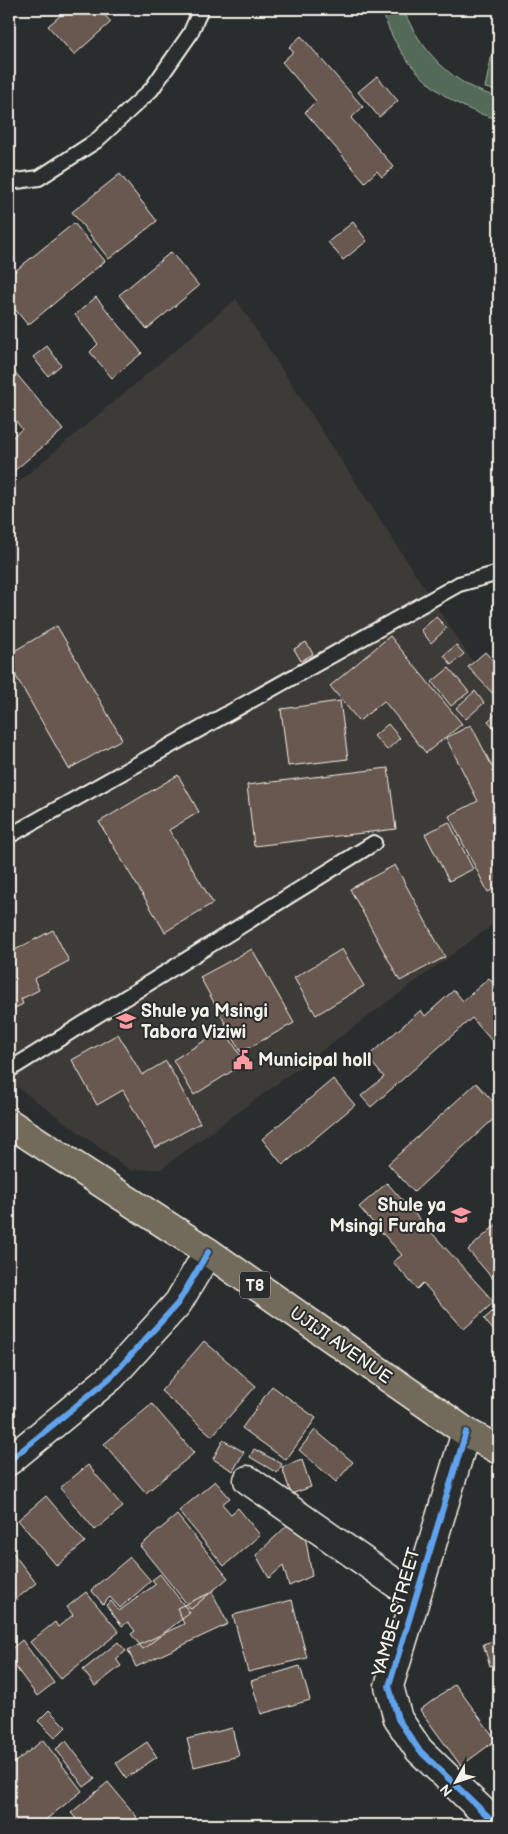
<svg xmlns="http://www.w3.org/2000/svg" width="508" height="1834" font-family="'Balsamiq Sans',sans-serif">
<rect width="100%" height="100%" fill="#2a2d2e"/>
<filter id="ink" filterUnits="userSpaceOnUse"><feTurbulence type="fractalNoise" baseFrequency=".02" numOctaves="2"/><feDisplacementMap in="SourceGraphic" scale="10" xChannelSelector="R" yChannelSelector="G"/><feConvolveMatrix kernelMatrix="1 2 1 2 8 2 1 2 1" color-interpolation-filters="sRGB"/></filter>
<g filter="url(#ink)">
<!-- built -->
<path fill="#3d3a38" d="M236,299l263,403v218l-338,249 -31,1 -121,-89v-591z"/>
<!-- green -->
<path fill="#526b59" stroke="#a3aea0" d="M382,9h21c17,41 52,79 96,88v22c-54,-11 -103,-56 -117,-110z
M499,20v71l-14,-3z"/>
<!-- building -->
<path fill="#68594f" stroke="#f4f1e8" d="M68,9h31l12,13 -37,33 -26,-29z
M301,36l62,71 -12,11 43,49 -12,10 -5,-6 -12,11 -60,-70 11,-11 -34,-39 11,-10 -4,-5z
M377,76l21,25 -19,16 -21,-25z
M120,174l37,47 -48,38 -37,-47z
M353,222l14,19 -24,19 -15,-18z
M74,223l31,38 -77,64 -19,-23v-26z
M171,252l28,34 -52,43 -28,-34z
M96,297l46,56 -30,25 -22,-26 8,-8 -23,-29z
M47,346l14,19 -13,11 -15,-19z
M9,365l54,65 -54,45v-35l13,-11 -13,-17z
M436,617l11,11 -16,15 -10,-13z
M57,626l65,113 -53,30 -60,-105v-10z
M390,636l72,88 -36,29 -42,-52 -25,20 -29,-35z
M306,642l7,12 -12,7 -7,-12z
M456,645l8,9 -13,11 -7,-10z
M485,652l14,15v29l-2,2 -29,-31z
M449,668l20,24 -18,14 -19,-24z
M475,691l9,12 -18,16 -10,-11z
M340,701l8,58 -60,7 -7,-57z
M496,714l3,4v16l-11,-13z
M388,724l12,14 -13,12 -13,-14z
M471,725l28,55v106l-11,6 -39,-76 29,-15 -32,-63z
M388,768l8,61 -142,17 -7,-61z
M178,775l21,37 -30,18 44,73 -48,29 -66,-110z
M449,822l24,47 -24,12 -24,-47z
M395,865l50,92 -45,24 -50,-92z
M53,930l16,31 -35,18 5,11 -18,9 2,5 -14,7v-58z
M252,949l42,74 -53,29 -41,-75z
M342,949l22,37 -48,29 -22,-37z
M489,978l10,12v59l-27,-31 -101,89 -10,-11 23,-19 -17,-20 54,-47 4,6 29,-26 9,11z
M224,1029l21,34 -51,32 -21,-35z
M118,1034l24,41 24,-14 34,62 -45,25 -32,-58 -26,15 -25,-45z
M333,1079l22,26 -72,60 -21,-26z
M476,1083l23,25v6l-85,78 -26,-28z
M387,1183l107,119 -30,27 -41,-46 -6,6 -24,-27 9,-7 -43,-48z
M499,1222v53l-5,5 -26,-30z
M499,1306v31l-15,-18z
M204,1341l52,45 -44,50 -51,-45z
M499,1347v15l-7,-9z
M272,1386l44,32 -30,42 -44,-32z
M152,1404l42,49 -48,40 -42,-49z
M315,1430l38,32 -17,20 -37,-32z
M223,1440l21,12 -11,19 -20,-12z
M254,1449l28,15 -5,9 -27,-16z
M302,1460l9,27 -20,7 -9,-27z
M88,1465l35,42 -28,23 -35,-42z
M215,1481l15,17 -8,6 9,10 7,-6 22,27 -36,31 -45,-55z
M46,1496l39,46 -28,24 -39,-46z
M177,1515l51,63 -37,31 -51,-63z
M294,1519l9,4 9,53 -23,10 -6,-20 -14,12 -13,-23z
M9,1548l27,35 -27,22z
M130,1557l21,24 -31,27 -10,-11 -7,7 -12,-14z
M160,1574l30,39 -47,36 -12,-15 4,-3 -7,-9 -6,4 -16,-21 5,-4 8,10 37,-27 -4,-4z
M86,1592l33,40 -58,47 -31,-37 25,-20 3,5 15,-12 -6,-8z
M212,1592l16,32 -92,43 -8,-17 56,-26 -7,-16z
M292,1600l15,58 -59,14 -15,-57z
M499,1639v24l-9,3 -7,-22z
M22,1640l32,43 -17,13 -28,-38v-7z
M118,1642l8,9 -10,8 5,7 -26,20 -12,-16z
M300,1666l10,34 -49,14 -10,-33z
M9,1684l6,9 -6,4z
M455,1684l41,56 -35,26 -41,-56z
M49,1710l17,17 -11,11 -17,-17z
M232,1728l7,28 -45,11 -7,-28z
M43,1740l39,51 -43,34h-30v-58z
M66,1741l29,38 -11,8 -28,-38z
M147,1742l10,15 -31,21 -10,-15z
M108,1782l29,35 -9,8h-46l-11,-12z"/>
<g fill="none" stroke-linecap="round" stroke-linejoin="round">
<defs>
<path id="lane" d="M9,182l30,-4 57,-37 55,-51 39,-56 11,-25
M9,836l450,-252 40,-11
M9,1070l365,-227"/>
<path id="street" d="M466,1432l-77,254 9,33 21,31 78,75
M9,1461l102,-84 67,-74 30,-51
M248,1480l167,117"/>
<path id="highway" d="M9,1123l199,129 258,180 33,18"/>
</defs>
<!-- lane casing -->
<use href="#lane" stroke="#f4f1e8" stroke-width="18"/>
<!-- street casing -->
<use href="#street" stroke="#f4f1e8" stroke-width="31"/>
<!-- highway casing -->
<use href="#highway" stroke="#f4f1e8" stroke-width="31"/>
<!-- lane -->
<use href="#lane" stroke="#2a2d2e" stroke-width="14"/>
<!-- street -->
<use href="#street" stroke="#2a2d2e" stroke-width="28"/>
<!-- highway -->
<use href="#highway" stroke="#726b5a" stroke-width="28"/>
<defs>
<path id="cycleway" d="M466,1432l-77,254 9,33 21,31 78,75
M9,1461l102,-84 67,-74 30,-51"/>
</defs>
<!-- cycleway casing -->
<use href="#cycleway" stroke="#2a2d2e" stroke-width="9"/>
<!-- cycleway -->
<use href="#cycleway" stroke="#60a3ed" stroke-width="6"/>
</g>
</g>
<!-- icons -->
<defs>
<symbol id="school-bare" viewBox="-9 -9 18 18"><path d="M0-5L7-2L0 1L-7-2ZM-4 1L0 2.5L4 1V4Q0 6-4 4Z" fill="#ff9aa2" stroke="#2a2d2e" stroke-width="2.5" paint-order="stroke"/></symbol>
<symbol id="civic-bare" viewBox="-9 -9 18 18"><path d="M-.6-6.5H3V-4.5H.6V-3L4-1V1h2V6H-6V1h2V-1L-.6-3ZM-1.2 2.5V6h2.4V2.5Z" fill="#ff9aa2" stroke="#2a2d2e" stroke-width="2.5" paint-order="stroke"/></symbol>
</defs>
<g fill-rule="evenodd">
<use href="#school-bare" x="112" y="1007" width="28" height="28"/>
<use href="#civic-bare" x="229" y="1046" width="28" height="28"/>
<use href="#school-bare" x="447" y="1201" width="28" height="28"/>
</g>
<g text-anchor="middle" stroke-width="4" stroke-linejoin="round" paint-order="stroke">
<!-- shield labels -->
<rect fill="#2a2d2e" stroke="#b7b6b0" stroke-width="1" x="240" y="1271.5" width="30" height="27" rx="4"/>
<g font-size="16" font-weight="bold" fill="#f4f1e8">
<text x="255" y="1291">T8</text>
</g>
<!-- poi labels -->
<g font-size="18" font-weight="bold" fill="#f4f1e8" stroke="#2a2d2e" text-anchor="start">
<text x="141" y="1017">Shule ya Msingi<tspan x="141" dy="21">Tabora Viziwi</tspan></text>
<text x="258" y="1066">Municipal holl</text>
<text x="446" y="1211" text-anchor="end">Shule ya<tspan x="446" dy="21">Msingi Furaha</tspan></text>
</g>
<!-- street labels -->
<g font-size="18" fill="#f4f1e8" stroke="#2a2d2e">
<text transform="translate(341 1345) rotate(35)" y="6">UJIJI AVENUE</text>
<text transform="translate(396 1612) rotate(-74)" y="6">YAMBE STREET</text>
</g>
</g>
<!-- margin -->
<rect width="508" height="1834" fill="none" stroke="#2a2d2e" stroke-width="30"/>
<rect x="15" y="15" width="478" height="1804" fill="none" stroke="#f4f1e8" stroke-width="2" filter="url(#ink)"/>
<!-- north arrow -->
<g transform="translate(456 1782) rotate(230)" stroke="#2a2d2e" stroke-width="4" paint-order="stroke">
<path d="M0-4L9 19L0 12L-9 19Z" fill="#f4f1e8"/>
<text y="-8" font-size="14" font-weight="bold" text-anchor="middle" fill="#f4f1e8">N</text>
</g>
</svg>
